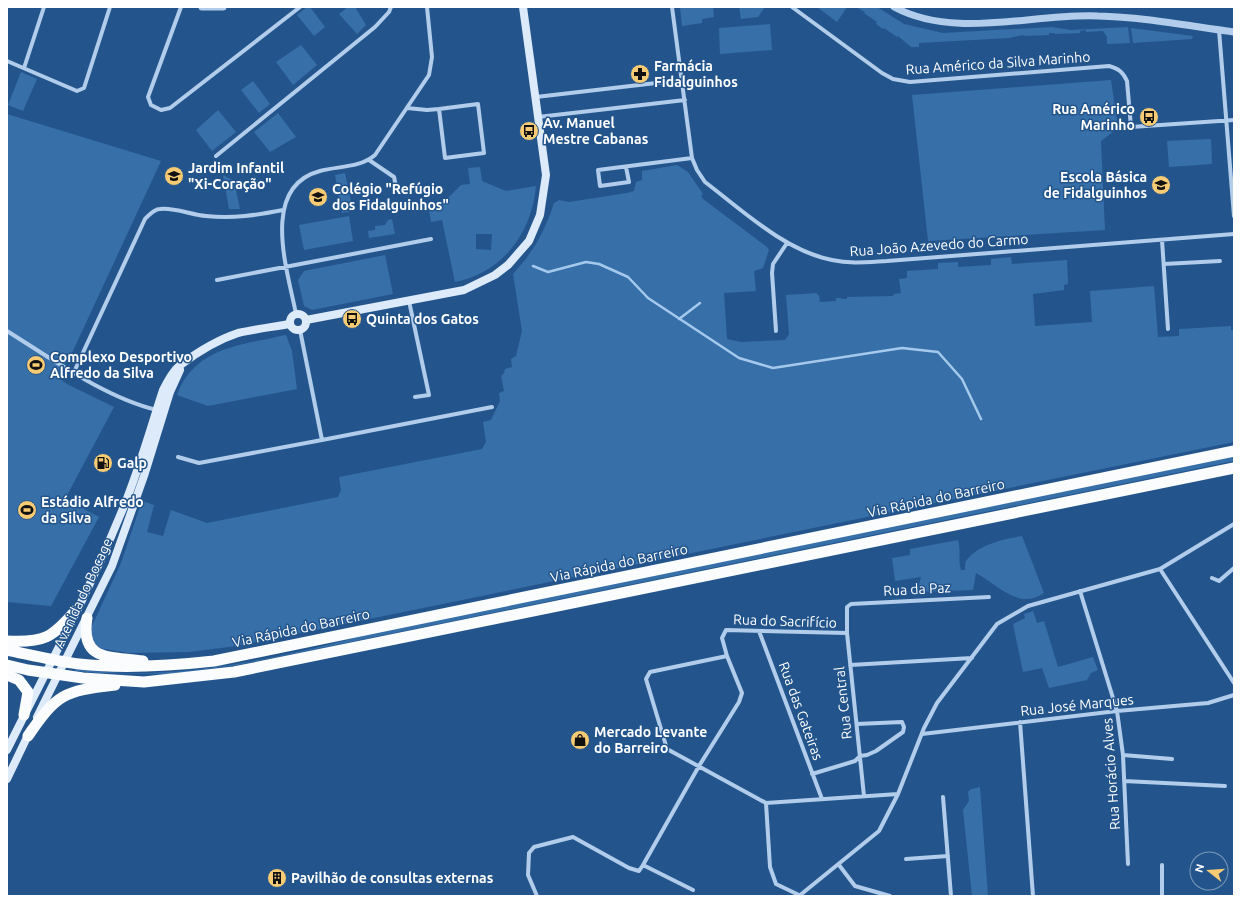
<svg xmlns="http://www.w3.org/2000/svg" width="1241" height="903" font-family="Ubuntu,sans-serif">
<rect width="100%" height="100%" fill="#23558c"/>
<!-- green -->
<path fill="#376fa9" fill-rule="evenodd" d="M307,7h3l15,20 -11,9 -17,-21z
M348,7h7l11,18 -9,9 -18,-20z
M680,7h33l1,10 -12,2v4l-20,3z
M739,7h26l-7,10 -17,2z
M817,7h30l-10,15z
M856,7h21l27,17 39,9 109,-6 19,3 57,-3 2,16 -23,1v-7l-4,-6 -17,1v-2l-6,1v2l-25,1 -1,-1h-5v2l-25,1 -1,-1 -14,3 -90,5v4h-8l-13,-11 -1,1 -13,-9 -1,1 -7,-5 1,-2 -13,-9 1,-1z
M770,24l2,26 -52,4 -1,-26z
M1131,28l62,8 -1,3 -59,4z
M301,45l16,20 -24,20 -17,-23z
M21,72l16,7 -14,32 -15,-6z
M1111,80l7,48 -17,13 4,89 -177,11 -16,-146z
M253,81l17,23 -11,9 -18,-23z
M218,110l18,22 -24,19 -16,-21z
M278,113l18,24 -26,15 -16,-20z
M7,114l154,47 -89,192 -15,24 10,7 47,23 -49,92 34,18 -48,89 -44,-4z
M1211,139l1,25 -43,3 -2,-26z
M677,165l11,7 15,22 -2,2 2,3 64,48 2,3 -6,18 -9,3 2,20 -32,2 3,46 14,3 44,-2 4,-6 -3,-39 31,-2v2h2l1,7 16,-1v-3h5v1h6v-2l46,-1 1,-2 7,-1 -2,-14 8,-1v-7l31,-2v-6l20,-1v5l33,-2v-6l20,-2 1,7 55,-4 1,24 -4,1v5l-31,4 2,32 57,-4 -2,-31 64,-5 4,51 21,-1v-7l52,-3v4h3v112l-997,204 -48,6 -61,1 -29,-5 -8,-8v-12l30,-65 21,-62 12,4 -7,27 16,4 8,-26 36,13 131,-26 3,-7 -2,-13 143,-28 4,-7 -3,-20 8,-2 9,-19 -1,-8 5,-2 -3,-15 3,-3 1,-4 7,-2 -1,-8 5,-3 6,-25 -9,-57c21,-23 31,-41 41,-71l5,-3 10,2 58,-9 7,-2 2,-9 6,-2v-9z
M480,167l2,14 24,10 30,-5c-4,47 -34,87 -81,96l-13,-62 -11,2 -3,-18 16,-2 17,-17 9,-1 -2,-16zM476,234h16l-1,16 -15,-1z
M345,173l8,38 -11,2 -7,-38z
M223,175l11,6 6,28h-11z
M349,216l4,25 -49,9 -5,-25z
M392,219l3,15 -26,4 -1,-7 7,-1v-4l10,-1 3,-5z
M385,255l8,39 -81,16 -8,-4 -6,-26 6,-9z
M286,335l6,16 5,38 -89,17 -31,-11c14,-39 48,-48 85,-55 8,-1 16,-4 24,-5z
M1234,456v5l-996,204 -69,9 -70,-1 -24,-2v-2c102,15 216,-14 314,-40z
M1022,536l22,57c-25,18 -47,-9 -68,-20l-3,17 -56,2 4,-15 -26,4 -3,-23 18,-3v-6l48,-9c3,10 0,21 3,30h4c0,-3 0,-8 1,-9 11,-16 37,-22 56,-25z
M1033,611l4,12 7,-2 14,46 35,-10 5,13 -7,3 -4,7 -38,8 -7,-20 -19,4 -10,-48 12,-6 -1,-4z
M980,787l8,109h-16l-9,-86 6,-9 -1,-9 3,-3z"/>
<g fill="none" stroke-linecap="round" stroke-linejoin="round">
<!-- stream -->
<path stroke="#a5c9ec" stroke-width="2.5" d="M533,266l15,6 38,-10 13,2 29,13 20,21 91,60 34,10 129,-20 36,4 24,27 19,40
M679,319l21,-16"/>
<!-- minor -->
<path stroke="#b1cdeb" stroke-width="4" d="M181,7l-33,90 3,8 10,5 9,-2 130,-101
M672,7l20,151 5,12 8,12c37,28 80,69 127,78 18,4 36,2 55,1l347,-27
M792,7l90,66 11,6 17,3 199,-16c10,3 14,6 18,15l4,46 103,-7
M1219,30l15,186
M7,61l70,30 7,-3 26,-81
M24,68l20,-61
M536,97l146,-17
M478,104l6,49 -39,5 -6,-49z
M407,108l20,2 12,-1
M538,117l147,-17
M1118,128l13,-1
M216,156l159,-129 14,-15 2,-5
M369,160l25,17 2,10
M626,167l3,15 -29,4 -2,-16 94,-12
M1162,240l6,89
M1164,264l56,-3
M217,280l214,-41
M409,301l20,94 -14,2
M296,314c-8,-42 -37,-127 24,-143 18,-5 40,-3 55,-16l54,-80 3,-18 -5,-50
M300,330l22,110 170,-33
M7,331c45,28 99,67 150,79
M776,331l-4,-58 1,-9 14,-21
M74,372l71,-153c4,-4 9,-10 15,-10 13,-2 32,6 46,7 27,3 51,-1 77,-6
M178,457l21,6 123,-23
M1160,569l74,114
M1212,578l7,3 15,-13
M1080,591l37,120 6,44 5,109
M759,631l63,168
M727,656l-77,16 -4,7 21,70 99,54 132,-9
M850,665l122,-7
M1020,722l13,174
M922,734l195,-23 91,-8 26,-8
M1123,755l49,4
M812,774l43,-13 5,-5 7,-1 9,-4 27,-19 1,-5 -2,-5 -45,2
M1124,781l101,5
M864,796l-17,-163v-26l4,-3 138,-7
M943,797l8,99
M766,803l4,64 6,17 23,11
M906,859l42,-3
M643,865l50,25
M839,865l16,21 35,10
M1162,865v31
M537,896l-9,-21 1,-22 5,-6 39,-10 56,31 10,3 4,-6 56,-99 40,-64 3,-9 -15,-37 -5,-18 4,-8 121,3
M799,896l80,-65 19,-37 26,-66 13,-25 60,-79 31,-18 132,-37 74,-45"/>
<!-- tertiary -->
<path stroke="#b1cdeb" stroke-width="7" d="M202,7h21
M894,7c62,33 137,6 204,9 45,1 91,10 136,16"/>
<!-- secondary -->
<path stroke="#dceaf9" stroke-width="8" d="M290 322a8 8 0 1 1 16 0a8 8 0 1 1-16 0Z
M306,320l158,-30 31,-15 13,-10 21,-24 11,-26 6,-40 -23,-168
M37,717l75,-151 32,-90 26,-84 10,-22
M7,750c38,-77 79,-152 112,-232 18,-41 30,-85 44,-128 4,-8 9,-18 16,-24 17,-13 38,-26 59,-33 17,-4 35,-6 52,-9
M7,779l23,-48"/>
<!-- trunk -->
<path stroke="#fafcfe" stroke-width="11" d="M87,618c-7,44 23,38 56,43
M7,641c37,2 45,-3 69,-31
M7,650c24,5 48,11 72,14 45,5 90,2 135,-3l1020,-210
M7,665l21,5 55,8 61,4 90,-10 1000,-204
M7,675l12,5 9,12 -4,23
M28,736c29,-42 35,-45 87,-51"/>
</g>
<!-- icons -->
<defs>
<symbol id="pharmacy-disc" viewBox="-11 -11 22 22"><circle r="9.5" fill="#f6cb73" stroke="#23558c"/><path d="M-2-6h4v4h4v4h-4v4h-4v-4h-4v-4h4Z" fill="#111"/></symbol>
<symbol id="bus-disc" viewBox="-11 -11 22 22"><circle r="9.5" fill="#f6cb73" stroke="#23558c"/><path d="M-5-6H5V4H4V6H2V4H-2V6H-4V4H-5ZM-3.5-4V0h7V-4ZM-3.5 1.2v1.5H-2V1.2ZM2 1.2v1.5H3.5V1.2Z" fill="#111"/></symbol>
<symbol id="school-disc" viewBox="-11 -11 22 22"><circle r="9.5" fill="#f6cb73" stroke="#23558c"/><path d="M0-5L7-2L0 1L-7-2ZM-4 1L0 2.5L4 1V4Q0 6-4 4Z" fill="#111"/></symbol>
<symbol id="stadium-disc" viewBox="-11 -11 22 22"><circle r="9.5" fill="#f6cb73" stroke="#23558c"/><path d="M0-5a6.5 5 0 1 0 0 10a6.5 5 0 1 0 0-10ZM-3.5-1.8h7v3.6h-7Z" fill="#111"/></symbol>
<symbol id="fuel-disc" viewBox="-11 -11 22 22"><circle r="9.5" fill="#f6cb73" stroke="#23558c"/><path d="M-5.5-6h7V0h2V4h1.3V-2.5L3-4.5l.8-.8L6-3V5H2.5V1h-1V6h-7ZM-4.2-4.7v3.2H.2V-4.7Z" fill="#111"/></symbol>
<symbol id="shop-disc" viewBox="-11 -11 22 22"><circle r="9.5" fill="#f6cb73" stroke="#23558c"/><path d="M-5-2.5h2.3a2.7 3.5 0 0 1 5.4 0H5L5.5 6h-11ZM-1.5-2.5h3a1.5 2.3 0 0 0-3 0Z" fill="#111"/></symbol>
<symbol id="building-disc" viewBox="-11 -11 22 22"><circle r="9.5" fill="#f6cb73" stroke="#23558c"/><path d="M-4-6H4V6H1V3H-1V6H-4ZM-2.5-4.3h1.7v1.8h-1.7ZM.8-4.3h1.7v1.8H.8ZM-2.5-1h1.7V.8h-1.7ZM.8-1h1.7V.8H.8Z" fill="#111"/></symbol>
</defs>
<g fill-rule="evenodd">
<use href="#pharmacy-disc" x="629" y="63" width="22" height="22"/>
<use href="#bus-disc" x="1138" y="106" width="22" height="22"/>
<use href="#bus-disc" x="518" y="120" width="22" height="22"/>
<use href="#school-disc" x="163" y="165" width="22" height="22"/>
<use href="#school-disc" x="1150" y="174" width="22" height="22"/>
<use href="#school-disc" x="307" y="186" width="22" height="22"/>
<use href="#bus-disc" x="341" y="308" width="22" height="22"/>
<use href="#stadium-disc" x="25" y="354" width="22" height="22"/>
<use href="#fuel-disc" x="92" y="452" width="22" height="22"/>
<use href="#stadium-disc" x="16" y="499" width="22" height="22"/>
<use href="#shop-disc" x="569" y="729" width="22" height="22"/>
<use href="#building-disc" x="266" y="867" width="22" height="22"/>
</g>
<g text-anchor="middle" stroke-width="3" stroke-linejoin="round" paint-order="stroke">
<!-- street labels -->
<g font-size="14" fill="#fff" stroke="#23558c">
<text transform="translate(998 63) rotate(-4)" y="5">Rua Américo da Silva Marinho</text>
<text transform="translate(939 245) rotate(-4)" y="5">Rua João Azevedo do Carmo</text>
<text transform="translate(936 498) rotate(-12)" y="5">Via Rápida do Barreiro</text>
<text transform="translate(619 563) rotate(-12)" y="5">Via Rápida do Barreiro</text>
<text transform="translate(917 589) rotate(-3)" y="5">Rua da Paz</text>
<text transform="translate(83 593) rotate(-65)" y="5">Avenida do Bocage</text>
<text transform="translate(785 621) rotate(2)" y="5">Rua do Sacrifício</text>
<text transform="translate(301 628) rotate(-12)" y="5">Via Rápida do Barreiro</text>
<text transform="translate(843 703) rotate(-96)" y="5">Rua Central</text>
<text transform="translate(1077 705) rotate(-6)" y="5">Rua José Marques</text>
<text transform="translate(801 711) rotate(70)" y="5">Rua das Gateiras</text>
<text transform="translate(1111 774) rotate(-94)" y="5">Rua Horácio Alves</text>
</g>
<!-- poi labels -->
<g font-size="14" font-weight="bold" fill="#fff" stroke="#23558c" text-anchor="start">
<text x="654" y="71">Farmácia<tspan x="654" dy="16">Fidalguinhos</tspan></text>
<text x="1135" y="114" text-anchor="end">Rua Américo<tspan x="1135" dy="16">Marinho</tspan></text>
<text x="543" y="128">Av. Manuel<tspan x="543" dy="16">Mestre Cabanas</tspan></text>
<text x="188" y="173">Jardim Infantil<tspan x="188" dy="16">"Xi-Coração"</tspan></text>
<text x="1147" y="182" text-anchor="end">Escola Básica<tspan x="1147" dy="16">de Fidalguinhos</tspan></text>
<text x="332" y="194">Colégio "Refúgio<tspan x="332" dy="16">dos Fidalguinhos"</tspan></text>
<text x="366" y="324">Quinta dos Gatos</text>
<text x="50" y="362">Complexo Desportivo<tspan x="50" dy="16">Alfredo da Silva</tspan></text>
<text x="117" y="468">Galp</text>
<text x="41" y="507">Estádio Alfredo<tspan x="41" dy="16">da Silva</tspan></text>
<text x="594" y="737">Mercado Levante<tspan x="594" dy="16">do Barreiro</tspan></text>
<text x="291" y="883">Pavilhão de consultas externas</text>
</g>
</g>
<!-- border -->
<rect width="1241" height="903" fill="none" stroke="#ffffff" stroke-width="16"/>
<!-- north arrow -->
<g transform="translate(1209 871) rotate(287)"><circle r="19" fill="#23558c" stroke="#7b99ba"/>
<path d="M0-3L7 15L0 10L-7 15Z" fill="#f6cb73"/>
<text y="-6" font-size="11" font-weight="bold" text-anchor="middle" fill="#ffffff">N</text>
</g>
</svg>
